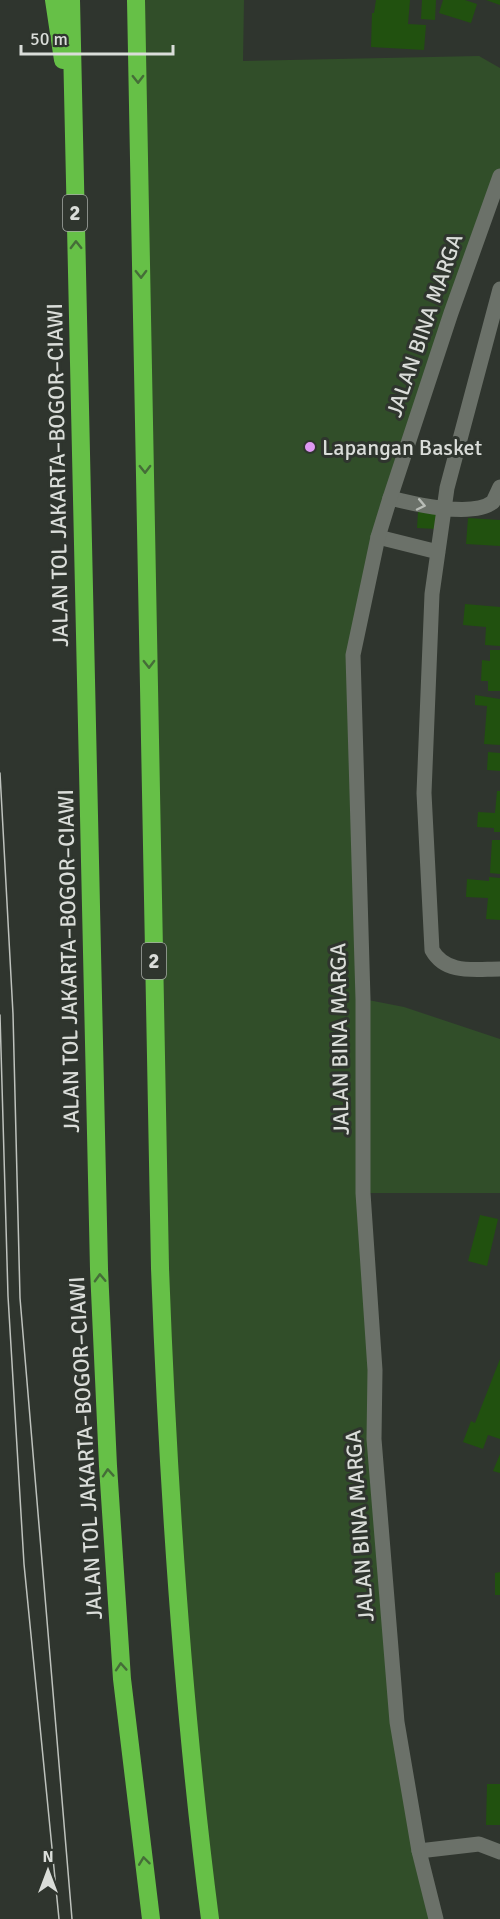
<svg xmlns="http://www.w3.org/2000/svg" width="500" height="1919" font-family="Signika,sans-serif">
<rect width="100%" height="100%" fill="#2f352e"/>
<!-- green -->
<path fill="#314e29" d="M136,0h108l-1,61 236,-5 21,12v102l-122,367 -25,118 10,344 41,8 96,32v154h-137l34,529 40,197h-227l-43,-458z"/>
<!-- building -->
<path fill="#21510f" d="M376,0h34l-2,24 18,1 -2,25 -53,-3 1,-34h2z
M422,0h14l-1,20 -14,-1z
M443,0h22l12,4 -6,19 -32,-10z
M486,0h14v5z
M418,512l19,1 -1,16 -19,-1z
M468,518l32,2v26l-34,-2z
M465,604l35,3v39l-15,-1 1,-18 -23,-2z
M490,650h10v41h-12v-10h-7l1,-21 8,1z
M475,695l25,4v46l-16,-1 3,-38 -12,-1z
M488,752l12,1v18l-13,-1z
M497,791h3v41h-6v-4l-17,-1 1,-15 17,1z
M492,840h8v34l-10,-1z
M489,877l11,1v42l-14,-1 2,-21 -22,-1 1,-18 22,2z
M480,1215l18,4 -11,47 -19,-5z
M500,1359v80l-12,-4 -5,14 -20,-7 8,-21 4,2z
M500,1454v19l-7,-2z
M500,1572v23h-5v-22z
M487,1784h13v41h-14z"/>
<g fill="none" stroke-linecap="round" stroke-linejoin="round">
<!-- street -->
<path stroke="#6b7169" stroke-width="15" d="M500,289l-53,199 -15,106 -8,199 8,157c14,25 43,19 68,19
M390,498c24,6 82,20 103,4l7,-15
M378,537l60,15
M419,1851l60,-7 21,8"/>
<!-- secondary -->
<path stroke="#6b7169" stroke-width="15" d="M436,1919l-17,-68 -22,-129 -23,-283 1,-69 -12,-177v-194l-10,-344 25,-118 12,-39 61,-185 49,-137"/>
<!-- highway -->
<path stroke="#66c047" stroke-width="18" d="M54,0l9,60
M71,0l28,1269 9,197 14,213 29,240
M136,0l24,1268c8,218 22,435 50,651"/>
<!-- tram -->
<path stroke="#bec2bd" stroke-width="1.5" d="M0,773l13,241 7,284 52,621
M0,1015l8,281 16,268 35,355"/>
</g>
<!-- one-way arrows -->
<defs><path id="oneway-chevron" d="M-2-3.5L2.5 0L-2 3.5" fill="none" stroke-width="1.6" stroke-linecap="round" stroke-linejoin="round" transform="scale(1.5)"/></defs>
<g stroke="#456d38">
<use href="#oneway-chevron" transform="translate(138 79) rotate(89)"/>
<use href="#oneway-chevron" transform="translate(76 245) rotate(-91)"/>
<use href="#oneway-chevron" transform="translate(141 274) rotate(89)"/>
<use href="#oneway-chevron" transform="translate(145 469) rotate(89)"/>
<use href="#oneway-chevron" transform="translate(149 664) rotate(89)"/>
<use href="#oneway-chevron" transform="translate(100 1278) rotate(-92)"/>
<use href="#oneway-chevron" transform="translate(108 1473) rotate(-94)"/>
<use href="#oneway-chevron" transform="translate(121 1667) rotate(-94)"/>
<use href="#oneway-chevron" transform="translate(144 1861) rotate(-97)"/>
</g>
<use stroke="#b9bdb7" href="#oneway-chevron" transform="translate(421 505) rotate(12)"/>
<!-- markers -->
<circle fill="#de98f2" stroke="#2f352e" stroke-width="2" cx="310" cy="447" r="6"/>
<g text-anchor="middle" stroke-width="6" stroke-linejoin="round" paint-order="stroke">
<!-- shield labels -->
<g fill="#2f352e" stroke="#a7aba6" stroke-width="1.5">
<rect x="63" y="195" width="24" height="36" rx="4.5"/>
<rect x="142" y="943" width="24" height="36" rx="4.5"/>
</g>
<g font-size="21" font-weight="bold" fill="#daddd9">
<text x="75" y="220">2</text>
<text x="154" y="968">2</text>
</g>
<!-- street labels -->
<g font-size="22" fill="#daddd9" stroke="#2f352e">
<text transform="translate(424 325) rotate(-71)" y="8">JALAN BINA MARGA</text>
<text transform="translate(57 475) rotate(-91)" y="8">JALAN TOL JAKARTA–BOGOR–CIAWI</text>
<text transform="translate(68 961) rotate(-91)" y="8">JALAN TOL JAKARTA–BOGOR–CIAWI</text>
<text transform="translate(339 1039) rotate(-91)" y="8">JALAN BINA MARGA</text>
<text transform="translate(85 1448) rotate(-93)" y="8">JALAN TOL JAKARTA–BOGOR–CIAWI</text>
<text transform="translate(359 1526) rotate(-94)" y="8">JALAN BINA MARGA</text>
</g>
<!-- poi labels -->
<g font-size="22" fill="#daddd9" stroke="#2f352e" text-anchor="start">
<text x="322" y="455">Lapangan Basket</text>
</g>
</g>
<!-- north arrow -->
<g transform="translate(48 1871)" stroke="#2f352e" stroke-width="4.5" paint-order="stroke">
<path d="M0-4.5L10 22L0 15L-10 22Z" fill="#daddd9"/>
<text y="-9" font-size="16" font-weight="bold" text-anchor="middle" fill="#daddd9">N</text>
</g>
<!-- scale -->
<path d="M21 45v9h152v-9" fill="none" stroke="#daddd9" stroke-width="3"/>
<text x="30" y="45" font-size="18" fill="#daddd9" stroke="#2f352e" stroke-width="4.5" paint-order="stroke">50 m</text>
</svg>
